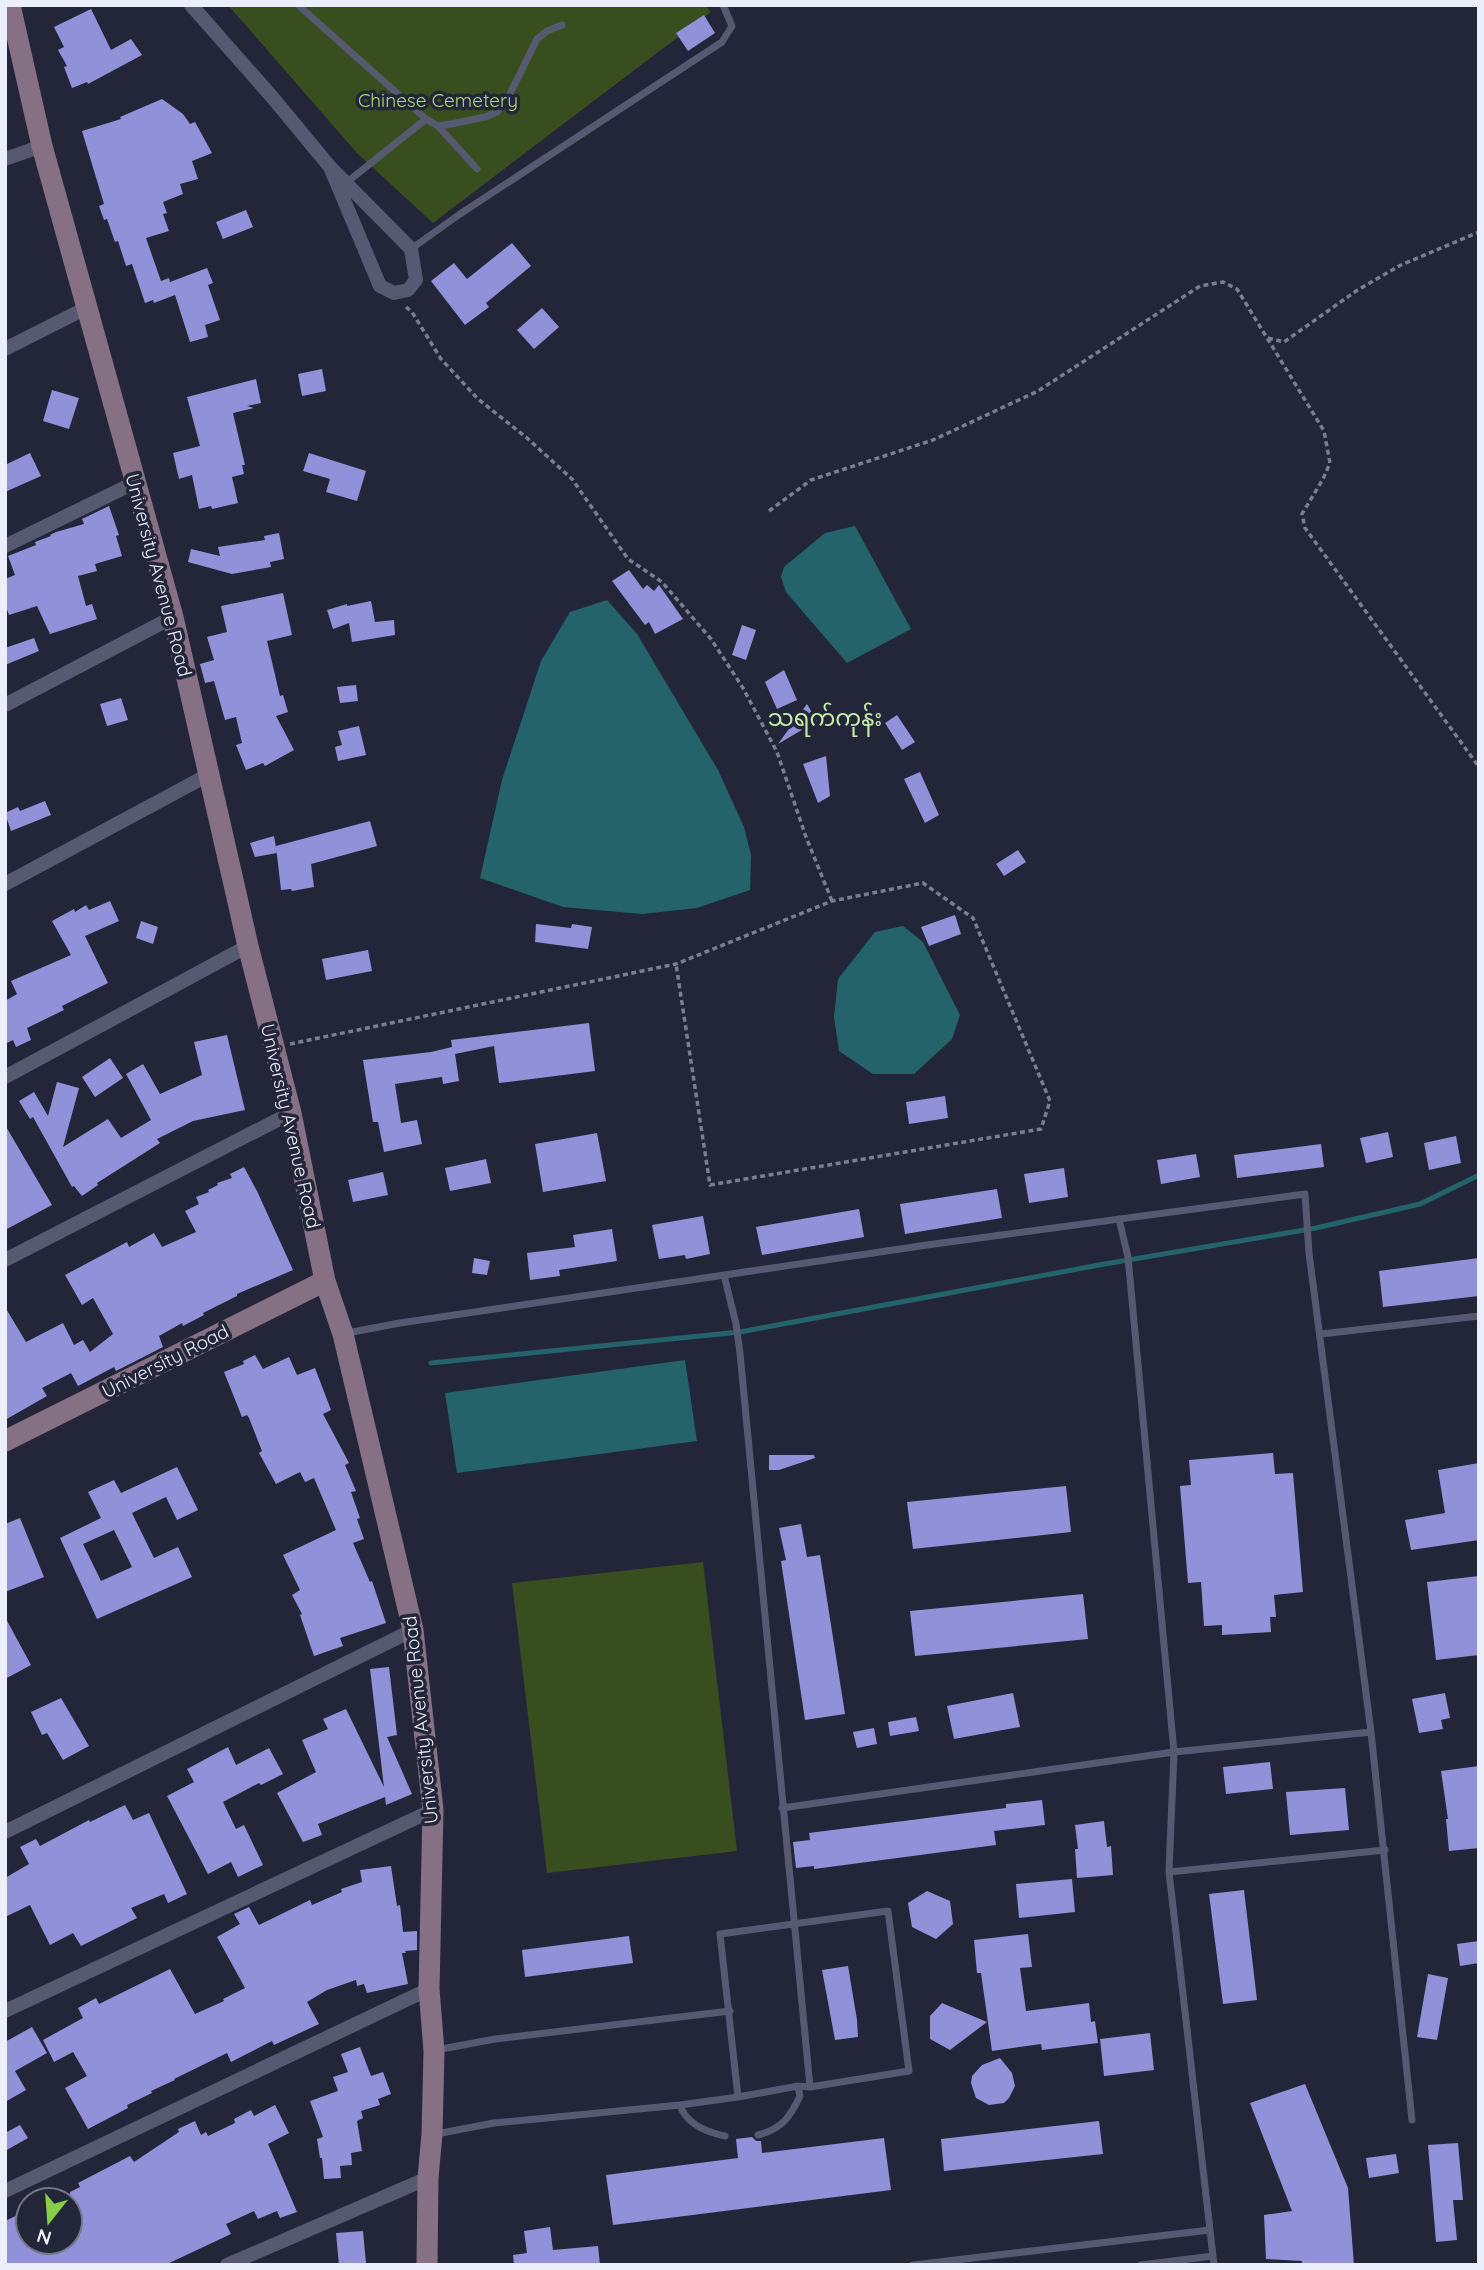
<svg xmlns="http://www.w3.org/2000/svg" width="1484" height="2270" font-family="Quicksand,'Noto Sans Myanmar',sans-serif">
<rect width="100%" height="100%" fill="#232639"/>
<!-- green -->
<path fill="#384e1e" d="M228,5h477l6,7 -278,211 -76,-70z
M703,1562l34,289 -190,22 -35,-290z"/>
<!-- water -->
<path fill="#24636a" d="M855,526l56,103 -64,34 -61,-71 -5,-15 3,-10 41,-34z
M607,600l30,34 81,136 26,57 7,28 -1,35 -53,18 -55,6 -79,-7 -83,-29 22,-98 39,-119 29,-49z
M903,926l20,16 37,73 -8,24 -38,35h-41l-34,-23 -5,-34 4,-38 37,-47z
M685,1360l12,81 -240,32 -12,-80z"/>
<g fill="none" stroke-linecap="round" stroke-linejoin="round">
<!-- stream -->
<path stroke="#24636a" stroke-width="5" d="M431,1363l309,-31 359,-67 217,-37 104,-24 59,-29"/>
</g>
<!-- building -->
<path fill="#9191da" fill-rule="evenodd" d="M91,9l20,41 20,-11 11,16 -54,29 -1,-2 -15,6 -8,-21 3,-1 -9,-16 6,-3 -10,-20z
M704,15l11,18 -27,18 -12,-18z
M162,99l21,15 7,10 5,-2 17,31 -20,8 6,18 -18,5 3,10 -20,8 4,11 -4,1 6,17 -23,7 15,43 8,-3 1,4 37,-14 6,15 -5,2 12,35 -15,5 3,12 -18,5 -15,-47 -21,8 -1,-3 -8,3 -13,-39 -6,2 -8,-25 -3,1 -8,-23 -3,1 -5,-14 5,-2 -22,-73 39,-12 -1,-2z
M246,210l7,17 -30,12 -7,-17z
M512,243l19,23 -45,37 3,4 -24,18 -34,-44 23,-18 13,16z
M542,308l17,19 -25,22 -17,-19z
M322,369l4,22 -24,5 -4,-22z
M256,379l5,24 -14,3 7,2 -21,5 12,52h-3l2,9 -12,3 6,26 -26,6 -1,-3 -12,3 -7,-34 -13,4 -6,-26 27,-7 -13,-49z
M52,390l27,8 -10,31 -26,-8z
M30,453l11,23 -36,16v-27z
M309,453l57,18 -9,30 -31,-9 4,-13 -27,-8z
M109,506l10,29 -3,1 6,20 -27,8 2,7 -19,5 8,30 6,-2 5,15 -47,15 -13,-28 -28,9 -4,-11v-25l10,-4 -7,-19 28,-11 -1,-3 16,-6 -1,-1 6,-3 28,-8 -2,-5z
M279,533l5,26 -14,3 1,5 -39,7 -44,-12 3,-13 29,7 -2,-9 47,-7 -1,-4z
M629,570l14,19 4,-4 7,6 5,-6 24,34 -28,15 -6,-12 -4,3 -33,-44z
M283,593l9,42 -25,6 13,55 3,-1 5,17 -12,4 18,34 -29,16 -2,-3 -17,7 -10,-25 6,-2 -6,-26 -11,3 -11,-39 -9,2 -5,-19 14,-4 -7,-23 20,-5 -6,-26z
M371,601l4,21 19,-2 1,15 -43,7 -3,-19 -16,6 -6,-19 20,-6v2z
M742,625l14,5 -10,30 -14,-5z
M34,638l5,13 -34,14v-17z
M784,670l13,30 -20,9 -12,-27z
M356,685l2,16 -18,2 -3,-16z
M121,698l7,22 -21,6 -7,-22z
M807,704l10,17 -39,23z
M897,715l18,27 -13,8 -17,-27z
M359,726l7,29 -28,6 -3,-14 7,-2 -4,-14z
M826,756l4,40 -12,7 -15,-39z
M920,772l19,43 -14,8 -21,-44z
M45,801l6,14 -40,16 -6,-18 13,-6 2,4z
M370,821l7,25 -66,18 3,23 -22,4 -1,-2 -10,1 -5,-44z
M274,836l3,17 -22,4 -5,-14z
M1018,850l8,12 -22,14 -8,-12z
M110,901l9,20 -34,15 23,47 -46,23 2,4 -37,18 4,12 -15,7 -3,-7 -8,4v-43l12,-7 -6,-13 60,-26 -19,-34 22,-12 1,3 11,-7 3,5z
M955,915l6,19 -32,12 -8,-19z
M141,921l17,6 -5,17 -17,-6z
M536,924l35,4 1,-4 20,3 -4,22 -53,-7z
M368,950l4,21 -46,9 -4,-21z
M589,1023l6,48 -96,12 -5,-37 -39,8 4,27 -16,3 -1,-7 -47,7 6,39 16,-3 5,24 -38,8 -6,-30h-5l-10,-62 68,-8 21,-5 -1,-7z
M227,1035l18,75 -52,11 -36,18 3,4 -63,40 1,2 -16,11 -8,-10 -2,1 -39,-70 -3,2 -11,-18 15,-9 14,24 9,-34 22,6 -16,59 45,-28 13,19 30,-18 -25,-46 17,-10 17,30 42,-19 -8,-33z
M110,1058l13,20 -28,19 -13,-20z
M945,1096l3,22 -39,6 -3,-22z
M5,1125l47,80 -47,25z
M1388,1132l5,25 -27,6 -6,-25z
M597,1133l9,48 -63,11 -8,-48z
M1456,1136l5,27 -32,7 -5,-27z
M1321,1144l3,23 -87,11 -3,-23z
M1196,1154l4,23 -39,7 -4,-24z
M486,1159l5,24 -41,8 -5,-23z
M244,1167l13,24 36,79 -56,24v2l-34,17 1,2 -21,11 -1,-3 -23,13 4,11 -47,24 -2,-4 -36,19 -7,-13 -29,15 5,8 -42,24v-113l21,35 37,-19 11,22 9,-5 7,12 23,-18 -20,-36 -11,7 -17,-30 62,-33 2,5 25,-14 8,14 34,-15 -11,-21 14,-7 -3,-7 13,-5 -1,-2 10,-5 -1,-2 15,-5 -2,-4z
M1064,1168l4,29 -39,6 -5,-29z
M383,1172l5,23 -35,7 -5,-22z
M997,1189l5,29 -97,16 -5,-30z
M859,1209l5,28 -102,18 -6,-28z
M703,1216l7,38 -24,5 -1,-4 -26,4 -7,-34z
M612,1229l5,32 -58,9 1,6 -30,4 -3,-27 48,-6 -2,-12z
M474,1258l16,3 -3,14 -15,-2z
M1479,1258v38l-96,11 -4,-36z
M255,1355l8,14 26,-12 8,18 18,-7 16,42 -8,4 26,49 -4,2 11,26 -5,1 9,26 -3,1 7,20 -11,4 17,39 2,-1 14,42 -46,15 3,8 -29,10 -14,-41 2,-1 -10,-19 8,-5 -17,-35 53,-25 -22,-52 -9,4 -5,-10 -24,12 -17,-31 3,-2 -13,-33 -2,-3 -5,2 -18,-45 20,-8 -1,-3z
M1273,1453l2,21 18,-1 10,119 -29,3 2,22h-6l1,15 -49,3v-10l-18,1 -3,-44 -13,1 -8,-97 11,-1 -2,-25z
M769,1455h45l1,3 -36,12h-10z
M1479,1463v77l-68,10 -6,-30 40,-7 -7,-43z
M177,1467l21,43 -21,10 -11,-23 -34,16 22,45 24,-11 14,30 -95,42 -37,-81 41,-20 -13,-26 26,-12 7,13zM114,1530l18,37 -31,14 -18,-37z
M1066,1486l5,46 -158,17 -6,-47z
M20,1518l24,59 -39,15v-68z
M801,1524l6,33 13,-2 25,159 -40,6 -24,-159 5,-1 -7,-32z
M1479,1576v79l-43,5 -9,-78z
M1083,1594l5,45 -173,17 -5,-45z
M5,1617l26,48 -26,14z
M389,1667l8,68 -10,2 25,57 -26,11 -1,-8 -67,27 4,11 -19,7 -26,-49 39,-21 -14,-32 26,-11 -5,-10 23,-10 38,78 -14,-118z
M1013,1693l7,34 -66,12 -7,-33z
M1445,1693l5,25 -9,2 2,9 -24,4 -7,-34z
M61,1698l28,48 -26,14 -16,-27 -5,2 -11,-23z
M916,1717l3,14 -29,5 -2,-14z
M874,1728l3,16 -20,4 -4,-16z
M228,1747l8,18 33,-17 14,26 -22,11 -2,-2 -36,19 13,27 8,-4 19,40 -25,12 -7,-15 -23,12 -41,-78 27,-14 -7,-13z
M1270,1762l3,27 -47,5 -3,-27z
M1479,1766v82l-30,3 -3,-32h2l-7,-48z
M1345,1788l4,42 -59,5 -4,-43z
M1042,1800l3,25 -51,6 2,14 -182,24v-3l-18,2 -3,-26 17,-2 -1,-7 197,-25v-4z
M125,1805l8,15 16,-7 38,81 -19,9 -4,-9 -33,14 6,10 -56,28 -8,-13 -23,12 -20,-40 -25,12v-39l24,-14 -9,-17 16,-8 4,7 49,-26 1,2z
M1104,1821l3,26 4,-1 2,29 -36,3 -2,-29h3l-3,-24z
M391,1866l6,40 3,-1 3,27 14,-1v19l-12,1 1,2h-4l6,31 -41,9 -3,-9 -7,2 -1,-6 -29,10 -20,12 12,22 -45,21 -2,-4 -41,21 -4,-9 -53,26 1,1 -24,11 1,2 -25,12 1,3 -40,21 -23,-41 22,-12 -14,-24 -19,10 -11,-22 40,-22 -5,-10 18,-10 3,6 71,-35 25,45 29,-13 -1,-2 22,-11 -28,-51 23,-13 -6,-10 15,-7 10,18 51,-25 2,5 30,-13 -1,-3 21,-7 -2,-12z
M1072,1879l3,33 -56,6 -3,-34z
M1244,1890l13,110 -34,4 -14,-110z
M927,1891l23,10 3,23 -17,15 -24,-12 -4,-24z
M1028,1934l4,33 -12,1 6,43 63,-8 2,19 4,-1 3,22 -56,7 -1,-6 -49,7 -11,-78h-4l-3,-33z
M629,1936l4,27 -108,14 -3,-27z
M1479,1941v22l-19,3 -3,-22z
M848,1966l9,54 1,17 -23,3 -13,-70z
M1428,1974l20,4 -11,62 -20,-3z
M942,2003l45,19 -37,28 -20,-11v-23z
M32,2027l15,26 -32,18 11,19 -21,12v-60z
M1150,2033l4,37 -50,6 -4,-37z
M360,2047l11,29 12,-4 8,22 -13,5 2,6 -19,6 2,7 -6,3 5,30 -11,2 1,12 -12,1 1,12 -17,1 -2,-21h-2l-3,-19 6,-2 -13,-36 28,-10 -5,-14 15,-5 -7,-18z
M1000,2058l12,15 3,13 -6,12 -5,5 -15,2 -13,-7 -5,-15 1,-7 10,-11z
M1305,2084l43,104 6,77h-53l1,-4 -36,-2 -2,-44 28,-4 -42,-108z
M275,2105l14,28 -21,11 29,68 -17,6 -3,-7 -19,8 -4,-8 -28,13 5,10 -66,31h-160v-44l23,-11v32h42v-50l10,-5 -2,-4 52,-27 4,6 45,-30 -1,-3 17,-8 6,14 5,-3 2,4 27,-13 -1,-4 17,-9 3,6z
M1099,2121l4,33 -159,17 -3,-32z
M20,2125l8,13 -23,13v-18z
M752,2137l4,4h5l1,12 122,-15 7,52 -278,35 -7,-50 132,-17 -2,-19z
M1458,2143l5,57h-10l4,40 -21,2 -8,-97z
M1396,2154l3,19 -30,5 -3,-20z
M550,2227l3,23 45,-4 2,19h-86l-1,-10 14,-2 -3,-22z
M363,2231l3,32 -27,2 -3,-32z"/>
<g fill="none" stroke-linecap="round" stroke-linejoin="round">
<!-- path -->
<path stroke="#7b7e8e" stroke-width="3.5" stroke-dasharray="5 3.5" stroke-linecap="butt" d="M406,307l6,5 29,47 37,40 49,39 45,41 56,80 34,23 49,57 32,49 34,64 29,85 26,64
M1268,338l16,4 72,-51 45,-26 78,-33
M769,511l42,-31 122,-40 105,-49 162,-105 23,-4 14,7 87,142 6,32 -7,16 -21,35 3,14 174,239
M290,1044l386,-80 156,-63 91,-18 50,35 77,183 -9,28 -331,56 -34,-221"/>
<!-- lane -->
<path stroke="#565a70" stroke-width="7" d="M298,5l128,114 12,7 13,-2 34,-7 12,-5 11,-14 29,-59 10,-8 15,-6
M438,126l39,43
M346,183l80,-64
M411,249l49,-35 262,-172 10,-16 -9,-21
M1119,1219l9,38 46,495 -5,120 45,393
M724,1275l12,49 4,29 70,734
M347,1333l53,-10 527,-78 378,-51 4,59 62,479 41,388
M1321,1334l158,-18
M782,1808l392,-56 197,-20
M1169,1872l216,-22
M436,2050l59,-11 235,-28
M680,2105c6,19 26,27 45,31
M436,2134l58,-11 186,-18 58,-8 60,-11 12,1 99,-16 -21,-160 -168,23 18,163
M758,2135c24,-6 32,-18 42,-39l-2,-10
M913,2265l297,-35
M1141,2265l72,-9"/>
<!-- street -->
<path stroke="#565a70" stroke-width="14" d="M191,5l82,93 57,69 81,82 5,31 -8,10 -14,3 -14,-7 -50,-119
M5,159l37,-13
M5,349l83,-42
M5,546l129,-63
M5,705l168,-88
M5,884l203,-109
M5,1077l243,-131
M5,1260l286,-147
M5,1832l408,-202
M5,2011l428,-201
M5,2191l424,-202
M227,2265l201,-87"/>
<!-- secondary -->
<path stroke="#867083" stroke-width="21" d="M10,5l32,141 131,471 75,329 43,167 34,168 18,53 70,296 20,180 -4,179 5,62 -2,83 -4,44 -1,87
M5,1441l320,-160"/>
</g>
<g text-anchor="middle" stroke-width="7" stroke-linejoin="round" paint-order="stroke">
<!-- park labels -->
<g font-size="19" fill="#abda77" stroke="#232639">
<text x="438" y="107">Chinese Cemetery</text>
</g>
<!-- street labels -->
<g font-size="19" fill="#ebeefb" stroke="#232639">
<text transform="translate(159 575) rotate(75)" y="7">University Avenue Road</text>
<text transform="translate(291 1126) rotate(77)" y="7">University Avenue Road</text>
<text transform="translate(165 1361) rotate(-27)" y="7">University Road</text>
<text transform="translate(420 1720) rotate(-96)" y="7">University Avenue Road</text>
</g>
<!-- quarter labels -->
<g font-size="23" fill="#c4eda8" stroke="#232639">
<text x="825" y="726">သရက်ကုန်း</text>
</g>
</g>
<!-- border -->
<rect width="1484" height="2270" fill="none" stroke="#ebeefb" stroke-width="14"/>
<!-- north arrow -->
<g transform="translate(49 2221) rotate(197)"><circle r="33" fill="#232639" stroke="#737687" stroke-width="2"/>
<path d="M0-5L12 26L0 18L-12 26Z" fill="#88cf49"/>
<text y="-10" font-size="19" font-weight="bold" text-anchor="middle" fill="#ebeefb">N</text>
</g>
</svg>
